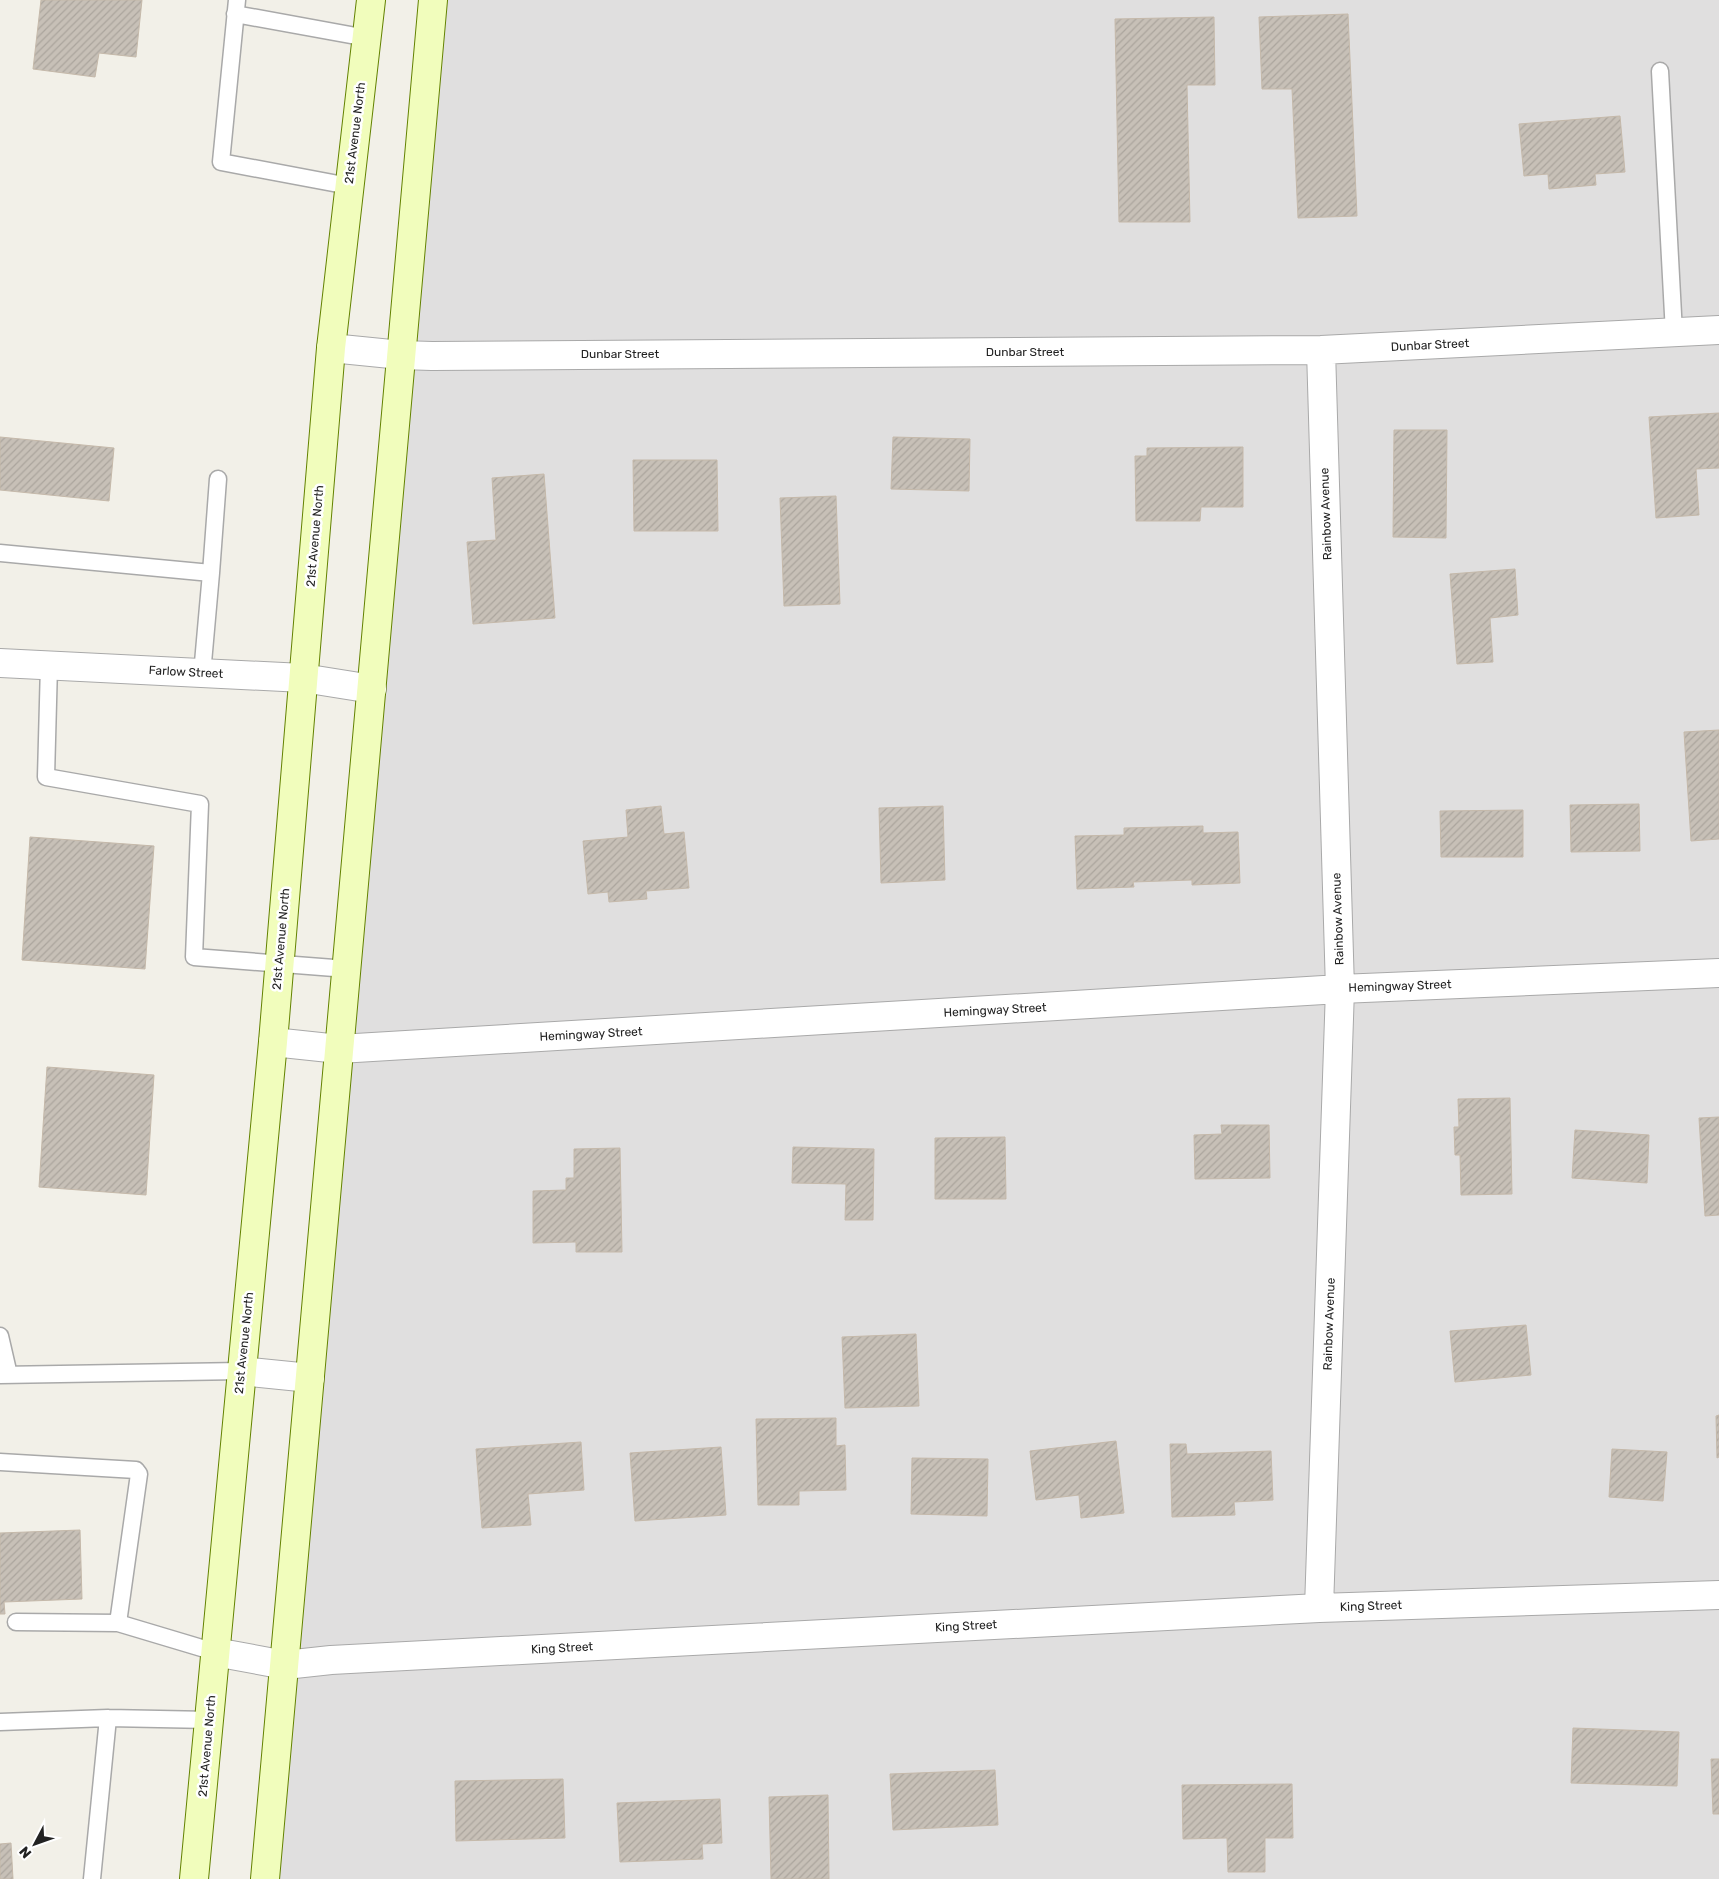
<svg xmlns="http://www.w3.org/2000/svg" width="1719" height="1879" font-family="Rubik,sans-serif">
<defs>
<pattern id="building-hatch" width="6" height="6" patternUnits="userSpaceOnUse" patternTransform="scale(1.25)"><rect width="6" height="6" fill="#c7c0b7"/><path d="M-1 1l2-2M0 6l6-6M5 7l2-2" fill="none" stroke="#aba59d"/></pattern>
</defs>
<rect width="100%" height="100%" fill="#f2f0e8"/>
<!-- residential -->
<path fill="#e0dfdf" d="M433,0h1286v1879h-1454z"/>
<!-- building -->
<path fill="url(#building-hatch)" stroke="#c5b9aa" d="M41,0h101l-6,57 -37,-4 -4,24 -62,-8z
M1348,14l9,202 -59,2 -6,-129h-30l-3,-72z
M1214,17l1,68h-28l3,137h-71l-4,-203z
M1620,116l5,56 -30,2 1,11 -47,4 -1,-15 -24,2 -5,-52z
M1719,413v55l-23,1 3,46 -43,3 -7,-101z
M1394,430h53l-1,108 -53,-1z
M0,437l114,11 -5,53 -109,-11z
M893,437l77,2 -1,52 -78,-2z
M1243,447v60h-42l-1,14h-64l-1,-65h12v-8z
M633,460h84l1,71h-84z
M544,474l11,144 -82,6 -6,-82 29,-2 -4,-62z
M836,496l4,108 -56,2 -4,-108z
M1515,569l3,46 -28,3 3,44 -36,2 -7,-90z
M1719,730v109l-28,2 -7,-109z
M1639,804l1,47 -69,1 -1,-47z
M661,806l3,28 20,-2 5,56 -43,3 1,8 -38,3 -1,-10 -20,2 -5,-53 45,-4 -2,-27z
M943,806l2,74 -64,3 -2,-75z
M1523,810v47h-82l-1,-46z
M1203,826v7l35,-1 2,51 -48,2v-5l-59,2 1,5 -57,2 -2,-53 49,-1v-7z
M30,837l124,9 -9,123 -123,-9z
M47,1067l107,8 -8,120 -107,-8z
M1510,1098l2,96 -51,1 -1,-40h-5l-1,-28h5l-1,-28z
M1719,1117v98l-14,1 -6,-98z
M1221,1125h48l1,53 -75,1 -1,-44 28,-1z
M1575,1130l74,5 -2,48 -75,-5z
M1005,1137l1,62h-71v-61z
M793,1147l81,2 -1,71h-28l1,-36 -54,-1z
M620,1148l2,104h-46v-10l-43,1v-52l33,-1v-12h8v-29z
M1526,1325l5,50 -76,7 -5,-51z
M916,1334l3,72 -74,2 -3,-71z
M1719,1415v42l-2,1 -1,-42z
M836,1418v28l9,-1 1,45 -47,1v14h-41l-2,-86z
M1116,1441l8,72 -43,5 -2,-23 -43,5 -6,-49z
M581,1442l3,48 -56,4 3,31 -49,3 -6,-79z
M1170,1444h16l1,10 84,-3 2,49 -39,2 1,13 -63,2z
M721,1447l5,68 -91,6 -5,-68z
M1612,1449l55,3 -4,49 -54,-4z
M912,1458l76,1 -1,57 -76,-2z
M80,1530l2,69 -78,3 1,12h-5v-81z
M1573,1728l106,4 -2,54 -106,-3z
M1711,1759h8v55h-6z
M995,1770l3,55 -105,5 -3,-56z
M563,1779l2,59 -109,3 -1,-60z
M1292,1784l1,54h-28v34h-37l-1,-34 -44,1 -1,-54z
M828,1795l1,84h-58l-2,-82z
M720,1799l2,44 -20,1 1,15 -83,3 -3,-59z
M11,1843l2,36h-13v-35z"/>
<g fill="none" stroke-linecap="round" stroke-linejoin="round">
<defs>
<path id="lane" d="M237,0l-16,162 128,24
M235,14l132,24
M1660,71l14,262
M0,553l211,20 -9,101
M211,573l7,-94
M49,665l-3,112 154,27 -6,153 153,12
M0,1336l9,39
M0,1375l241,-4
M0,1462l136,8 3,4 -21,149 97,29
M16,1622l102,1
M0,1722l108,-4 102,2
M92,1879l16,-161"/>
<path id="street" d="M331,348l70,7 31,1 889,-6 398,-20
M0,663l303,15 69,11
M273,1042l66,7 1001,-60 379,-16
M241,1371l69,7
M1319,1608l21,-619 -19,-639
M215,1652l70,13 46,-5 988,-52 400,-13"/>
<path id="secondary" d="M194,1879l79,-837 58,-694 40,-348
M265,1879l168,-1879"/>
</defs>
<!-- lane casing -->
<use href="#lane" stroke="#a9a9a9" stroke-width="19"/>
<!-- street casing -->
<use href="#street" stroke="#a9a9a9" stroke-width="30"/>
<!-- secondary casing -->
<use href="#secondary" stroke="#638200" stroke-width="30"/>
<!-- lane -->
<use href="#lane" stroke="#fff" stroke-width="16"/>
<!-- street -->
<use href="#street" stroke="#fff" stroke-width="28"/>
<!-- secondary -->
<use href="#secondary" stroke="#f1fdbc" stroke-width="28"/>
</g>
<g text-anchor="middle" stroke-width="5" stroke-linejoin="round" paint-order="stroke">
<!-- street labels -->
<g font-size="12" fill="#222" stroke="#fff">
<text transform="translate(355 133) rotate(-83)" y="4">21st Avenue North</text>
<text transform="translate(1430 345) rotate(-3)" y="4">Dunbar Street</text>
<text x="1025" y="356">Dunbar Street</text>
<text x="620" y="358">Dunbar Street</text>
<text transform="translate(1326 514) rotate(-92)" y="4">Rainbow Avenue</text>
<text transform="translate(315 536) rotate(-85)" y="4">21st Avenue North</text>
<text transform="translate(186 672) rotate(3)" y="4">Farlow Street</text>
<text transform="translate(1338 919) rotate(-92)" y="4">Rainbow Avenue</text>
<text transform="translate(281 939) rotate(-85)" y="4">21st Avenue North</text>
<text transform="translate(1400 986) rotate(-2)" y="4">Hemingway Street</text>
<text transform="translate(995 1010) rotate(-3)" y="4">Hemingway Street</text>
<text transform="translate(591 1034) rotate(-3)" y="4">Hemingway Street</text>
<text transform="translate(1329 1324) rotate(-88)" y="4">Rainbow Avenue</text>
<text transform="translate(244 1343) rotate(-84)" y="4">21st Avenue North</text>
<text transform="translate(1371 1606) rotate(-2)" y="4">King Street</text>
<text transform="translate(966 1626) rotate(-3)" y="4">King Street</text>
<text transform="translate(562 1648) rotate(-3)" y="4">King Street</text>
<text transform="translate(207 1746) rotate(-85)" y="4">21st Avenue North</text>
</g>
</g>
<!-- north arrow -->
<g transform="translate(35 1844) rotate(229)" stroke="#ffffff" stroke-width="4" paint-order="stroke">
<path d="M0-4L9 19L0 12L-9 19Z" fill="#222222"/>
<text y="-8" font-size="14" font-weight="bold" text-anchor="middle" fill="#222222">N</text>
</g>
</svg>
